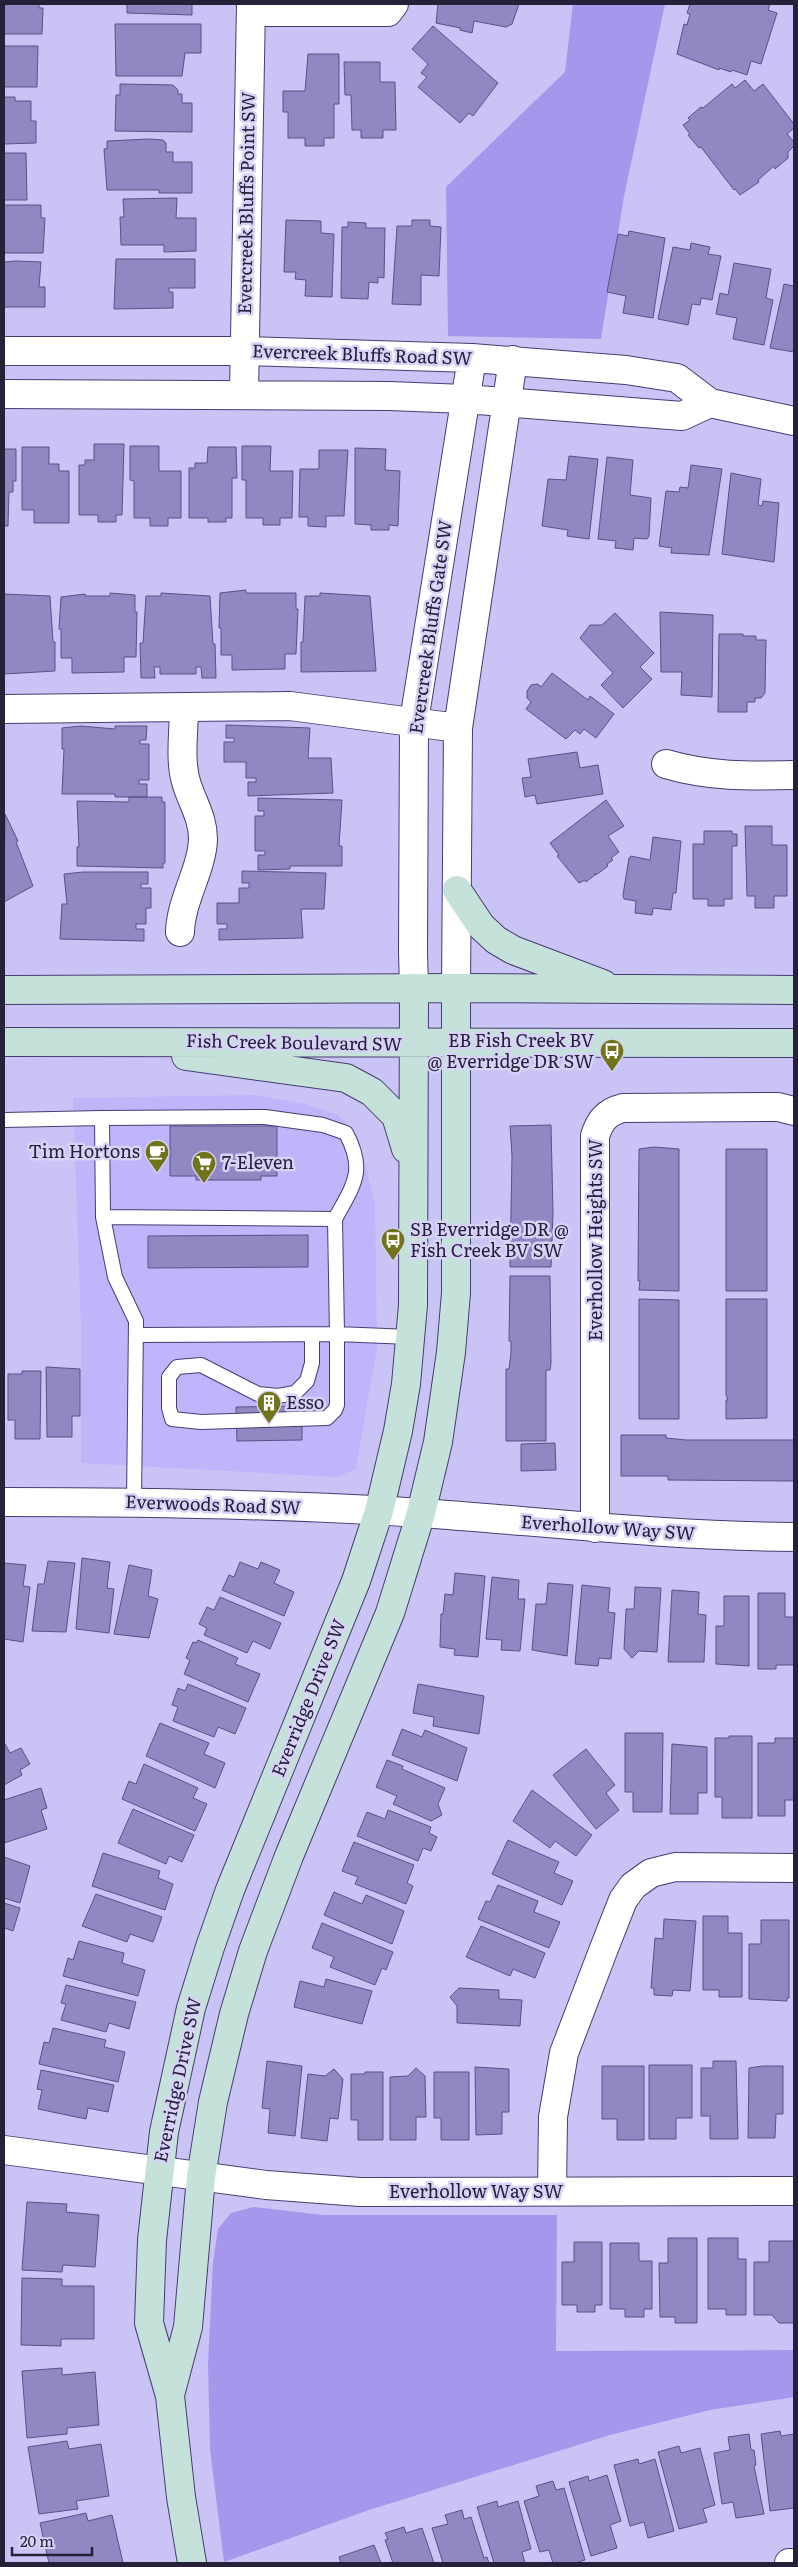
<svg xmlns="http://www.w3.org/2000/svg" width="798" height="2567" font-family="Literata,serif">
<rect width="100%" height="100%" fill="#cac3f5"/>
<!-- built -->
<path fill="#c0b5fb" d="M255,1095l51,9 32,11 20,21 17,68 2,143 -21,122 -20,8 -255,-14v-136l-8,-229z"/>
<!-- green -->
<path fill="#a696ec" d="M573,4h92l-41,192 -23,143 -153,-3 -2,-149 119,-115z
M253,2207l70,8h234l-1,136 238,-1v47l-84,13 -100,25 -241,75 -145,52 -14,-113 -2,-85 5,-102 5,-33 13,-16z"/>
<!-- building -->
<path fill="#9187c2" stroke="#5b5087" d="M4,4h35v4h4l-1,26h-38z
M127,4h65v11l-65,-2z
M438,4h81l-7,20 -6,3 -32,-6 -2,12 -12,-3v-2l-24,-5z
M690,4h80l-2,6 9,3 -16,51 -10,-3 -4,14 -15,-5 -1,2 -12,-4v2l-42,-16 7,-30 3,1 3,-11 -3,-1z
M115,24h86v29h-16l-3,23h-66z
M433,26l65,57 -25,33 -4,-3 -9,10 -42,-36 9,-10 -6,-4 7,-9 -16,-15z
M4,46h34l-1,41h-33z
M308,54h31v50h-5v34h-10v8h-19v-8h-17v-26h-5v-21h22z
M344,62h36v20h15l1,48h-13v8h-22v-8h-9l-1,-35h-6z
M745,80l9,11 9,-7 31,40v4l-7,6 7,8v4l-6,6v6l-13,11 -1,-3 -16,14 1,2 -19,13 -5,-6 -1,1 -33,-43 -2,1 -11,-13 2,-1 -7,-9 7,-5 -2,-2 13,-11 2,1 29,-24 3,4z
M120,84l53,1 5,5v4h4v9h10v29l-77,-1 1,-36h4z
M4,97h11v4h16v20h5v22l-32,1z
M149,139l14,1 3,3v9h7v10h19v31h-33v-3h-52l-3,-41h3v-8z
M4,153h22l1,47h-23z
M177,198l-1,20h20v33l-32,1v-7h-43l-1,-28h4l-1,-18z
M4,205h37v13h4l-2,35h-39z
M286,220l35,1v12l13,1 -2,63 -27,-1 1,-16 -11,-1 1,-7h-12z
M412,220h18v6l11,1 -2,49 -18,-1v30l-29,-1 5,-78h15z
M348,222l18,1v5h19l-1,50 -6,-1v6l-9,-1 -1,17 -27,-1 1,-71h6z
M629,231l36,7 -12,80 -30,-5 3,-17 -19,-4 11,-58 10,2z
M691,243l19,4 -2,7 13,2 -9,44 -11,-2 -1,7 -8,-1 -4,21 -30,-6 15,-72 17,3z
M116,259h79v29h-26v4h4v16l-59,1z
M16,261l25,1 -2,25h6v20h-40l-1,3v-48z
M734,263l37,6 -5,29 7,2 -9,45 -31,-6 4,-21 -21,-4 4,-21 8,2z
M784,284l10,2v66l-24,-4z
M94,444h30l-2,71h-6v7h-18v-7h-19v-50h6v-5h9z
M130,446h29v25h22v47h-13v8h-18v-8h-16v-37l-4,-1z
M242,446h29l-1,25h23l-1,47h-12v7h-17v-7h-17v-38h-4z
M22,447h27v17h10v7h10v52h-35v-13h-12z
M208,447h28l1,31h-5v40h-6v4h-18v-4h-19v-50h6v-5h12z
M355,448l31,1 -1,21 15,1 -2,55 -9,-1v5h-18v-5l-16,-1z
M4,449h12v32h-3v11h-4l-1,34h-4z
M319,450h29l-4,66h-18v11l-18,-1v-9h-9l1,-48h19z
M569,456l29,3 -9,80 -22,-3 1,-6 -26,-4 6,-47 18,1z
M607,457l26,3 -3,35 21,3 -2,38 -2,3 -13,-1 -1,12 -18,-2 1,-7 -18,-2z
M691,465l31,4 -13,86 -38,-2 1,-5 -13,-2 7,-55 13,1 1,-5 8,1z
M731,473l30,6 -3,26 4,1 1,-5 16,2 -5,59 -52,-8z
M246,590v3h50v16h2l-2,45h-11v15l-53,1v-15h-11v-27h-2l1,-35z
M110,593l25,2v17h2l-1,45h-12v15l-52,1v-15h-11v-29h-2l2,-32 24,-3v2h25z
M161,593l49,3 3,48h2l1,34h-14l-1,-11h-5v7h-36v-7h-6l1,11h-14l-1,-35h3l3,-47h15z
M320,593l50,3 6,75 -75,1v-30h2l2,-46h15z
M4,594l46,2 3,46h2v29l-51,3z
M660,612l53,3 -1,82 -31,-2 1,-23h-21z
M615,613l39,40 -14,14 12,12 -29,29 -22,-23 12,-12 -33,-35 10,-13h12z
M719,634h24v2h13v4h10l-1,53 -4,5h-6v4h-8v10h-29z
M552,673l36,27 2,-4 24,18 -18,24 -12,-9 -4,5 -5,-4 -9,9 -40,-30 5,-7 -4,-4v-7l4,-6 7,-1 3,3z
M226,725l84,3 -2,30h23l2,35 -85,3v-14h8v-4h-10v-16h-22v-20h10v-4h-8z
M81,726l34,3v-3h32l-1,14h-6v4h9v36h-10v4h8v13h-32v-3h-53l2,-45h-2v-21z
M577,752l3,16 18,-3 5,29 -66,10 -2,-9 -10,2 -3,-19 9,-1 -3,-18z
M129,797h33v5h3v61h-2v5l-86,-2v-19h2l-2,-46 52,1z
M258,798l84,2 -3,46h3v20h-52v3l-32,1v-15h7v-4h-10v-35h9v-5h-6z
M606,800l18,26 -16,10 11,16 -8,6 2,2 -6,4 1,2 -12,9 -1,-2v2l-9,7 -1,-2 -6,3 -22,-27 2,-1 -9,-12z
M5,814l13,27 -2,1 17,44 -29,16z
M745,826h27v19h15v51h-13v12h-19v-12h-8z
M704,831h28v3h5v12h-5v53h-8v7h-16v-7h-15v-55h11z
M653,837l28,4 -5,52h-3l-2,17 -18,-2 -1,7 -17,-2 1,-12 -12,-2 -1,-4 6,-37 2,-2 19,4z
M242,871l84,2 -2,36h-23l2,29 -84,2v-11h8v-5h-10v-21h22v-15h10v-5h-7z
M83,872h65v12h-7v4h10v20h-5v16h-10v5h8v12l-84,-2 2,-35h5l-3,-30z
M551,1125l2,88 -2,54h-41l2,-111 -2,-30z
M170,1126h107v50h-16v4h-65v-4h-26z
M654,1147l25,2v142l-40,-1 1,-9h-2l1,-132z
M726,1149h41v142h-41z
M308,1235v32l-160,1v-32z
M510,1276h40l1,87 -1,7h-4v71h-40v-72h3l2,-16v-12h-2z
M639,1299l40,1v119h-40z
M726,1299h41v119l-41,1v-19h2l-2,-5z
M46,1367l34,2v47h-8v21h-25z
M22,1371h19l-1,68h-25v-19h-7v-46h14z
M302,1406v34l-65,1 -1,-34z
M621,1435h45v3l20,2h108v41l-126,-1v-4h-47z
M555,1443l1,27 -35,1v-27z
M82,1558l28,4 -3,26 7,1 -5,44 -33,-4z
M48,1561l27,2 -9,69 -34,-1 6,-47h6z
M240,1562l18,7 3,-7 19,8 -6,13 20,9 -10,24 -62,-26 7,-15 5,2z
M4,1563l22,2 -3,21 7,1 -7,55 -19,-3z
M129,1565l23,5 -4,26 10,3 -9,39 -35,-4z
M455,1573l30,3 -7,81 -24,-2 1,-6 -15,-2 1,-33h2l2,-20 8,1z
M492,1577l27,3 -1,19h7l-5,52 -19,-1 1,-10 -16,-1z
M548,1583l25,2 -6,71 -35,-6 4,-46h10z
M582,1585l28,3 -2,24 7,1 -4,46 -12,-1 -1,8 -23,-2z
M635,1587l26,1 -4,64 -18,-1 -7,7 -8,-9 2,-40h8z
M672,1590l27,2 -1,22 8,1 -2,47h-36z
M758,1593h27v24h9v48h-18v4h-18z
M724,1596h25v70l-33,-2v-38h8z
M220,1597l61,26 -11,26 -17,-8 -6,12 -43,-18 3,-7 -8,-4 8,-17 7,3z
M198,1640l40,18 -3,6 25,10 -12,28 -64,-28 6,-14 -4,-2 7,-16 3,1z
M188,1684l58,24 -11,26 -17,-7 -4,10 -41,-16 5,-14 -6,-2 6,-17 7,3z
M418,1684l66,12 -5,38 -46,-8 1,-9 -21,-4z
M160,1723l49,20 -5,11 21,9 -10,25 -69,-32z
M402,1729l20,8 3,-7 42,18 -10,33 -65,-26z
M625,1733h38l-1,79h-29v-20h-8z
M729,1736h23v82h-30v-21h-7v-59h14z
M775,1738h19v62h-9v16h-27v-73h17z
M4,1742l6,11 11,-5 9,16 -10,6 2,5 -18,10z
M672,1744l35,3v46h-9v21h-28z
M586,1749l29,36 -9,8 13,17 -23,19 -43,-54z
M387,1760l16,6 -1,3 43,19 -7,16 4,11 -11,6 -38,-17 4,-8 -21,-9z
M144,1764l54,24 -5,10 14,6 -12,27 -73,-32 7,-18 7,3z
M41,1788l6,20 -6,2 6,19 -43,14v-43z
M532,1790l60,45 -16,21 -21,-15 -5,7 -37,-27z
M133,1809l61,26 -12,27 -13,-6 -3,8 -48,-21z
M388,1810l43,17 -2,6 8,4 -6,14 -8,-3 -5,13 -61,-25 10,-24 18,7z
M508,1840l51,22 -5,11 19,8 -11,24 -70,-31z
M354,1842l60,23 -7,18 6,3 -7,18 -51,-20 3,-7 -16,-6z
M103,1853l57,18 -2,7 15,6 -8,26 -73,-24z
M4,1857l26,9 -10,37 -16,-5z
M498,1885l40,16 -4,11 26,10 -11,26 -71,-29 8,-18 4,1z
M334,1892l28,12 4,-9 38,16 -12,33 -68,-29z
M96,1894l66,23 -9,25 -23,-8 -3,8 -45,-16z
M4,1903l16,5 -7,23 -8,-3 -1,5z
M703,1916h25v17h14v64h-23v-7h-16z
M664,1919l32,2 -6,70 -17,-1 -1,6 -18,-1v-7h-3l4,-50 8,1z
M761,1920h28v78h-2v3l-38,-2v-55h12z
M322,1923l71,29 -7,18 -4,-2 -7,17 -45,-18 4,-10 -22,-9z
M481,1926l64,27 -10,25 -22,-9 -3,7 -44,-19z
M79,1941l45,12 -2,10 23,7 -7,26 -75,-20 5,-18 5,2z
M326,1979l46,12 -10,33 -68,-17 6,-26 24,6z
M66,1985l70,17 -7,27 -20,-6 -3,9 -45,-12 5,-16 -5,-1z
M459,1988l40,2v9l23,1 -2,26 -63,-3v-17l-7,-9z
M53,2028l53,12 -2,7 21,5 -7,30 -79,-18 5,-22 5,1z
M267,2061l35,5 -7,70 -27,-3 2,-24 -8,-1z
M713,2061h23l2,78h-28v-23h-9v-48h12z
M649,2065h43v53h-16v21h-27z
M602,2066h42v74h-27v-21h-15z
M763,2066h20v48h-7l-1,24h-27l1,-70z
M475,2067l34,2v43h-7v22l-26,1z
M416,2068l9,8 1,41h-10v23h-26v-63l18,-1z
M334,2069l9,10 -5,40 -8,-1 -3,23 -26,-3 7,-64 17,2z
M41,2070l73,15 -6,27 -20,-4 -2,11 -48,-10 4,-19 -5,-1z
M365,2072h18v68h-25v-20h-7v-46h14z
M434,2072h35v68h-28v-22h-7z
M27,2202l40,2 -1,8 33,3 -4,52 -32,-2 -1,7 -40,-2z
M668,2238h29v85h-22v-6h-15l-1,-54h9z
M708,2238h30v21h8v56h-20v-6h-18z
M769,2241h25v82h-15l-7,-8h-18v-53h15z
M574,2242h28v63h-7v7h-18v-7h-15v-43h12z
M610,2243h29v18h13v48h-8v8h-19v-8h-15z
M22,2278l40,1v7h32v53h-33v7l-40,-1z
M62,2368v7l33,-3 4,53 -32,3v6l-40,4 -5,-67z
M780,2431l1,5 13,-2v74l-24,3 -9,-77z
M749,2434l2,16h3l2,15 -2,1 10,48 -28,4 -3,-16 -11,2 -8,-51 16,-3 -2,-13z
M67,2441l2,8 32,-5 8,52 -33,5 2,8 -39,5 -11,-67z
M679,2446l2,7 19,-5 15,57 -12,4 4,13 -28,7 -21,-77z
M638,2459l1,5 16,-5 19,72 -26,7 -4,-16 -14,4 -16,-61z
M607,2475l14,46 -11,4 7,23 -26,8 -22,-74 19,-6 1,5z
M553,2481l3,9 8,-2 21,72 -10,3h-22l-4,-13 -9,2 -16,-51 15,-5 -3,-10z
M497,2501l1,6 20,-6 13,48 -9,3 3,11h-31l-17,-56z
M462,2510l2,9 7,-2 13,41 3,-1 2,6h-46l-11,-35 16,-4 -3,-9z
M86,2513l2,8 24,-6 11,48h-74l-9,-40z
M404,2527l2,6 16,-5 12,35h-41l-8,-23 3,-1 -3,-6z
M374,2545l7,18h-40l-2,-6z"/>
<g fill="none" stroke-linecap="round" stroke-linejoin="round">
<defs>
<path id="lane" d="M102,1118l163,-1 58,8 23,8c20,38 8,51 -11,86
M4,1120l98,-2 1,99 12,60 21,44 -2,181
M103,1217l232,2 2,115 -201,1
M312,1335v28l-5,18 -12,12 -17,3 -20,-2 -57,-29 -24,2 -8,10v31l3,11 29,3 126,-4 8,-8 2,-5v-71l73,3"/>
<path id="street" d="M251,12h137l6,-8
M4,351h240l228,7 154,12 51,8 33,25 84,18
M4,394l385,2 76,3 217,17 28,-13
M244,394l7,-390
M4,709l286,-3 168,22
M666,764c44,13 83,12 128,11
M180,932c1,-33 22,-62 23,-93 0,-21 -10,-35 -16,-54 -8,-23 -3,-53 -3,-77
M414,988l-1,-36 1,-231 58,-363
M456,988l2,-260 55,-368
M4,1502c139,0 279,2 417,11 125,9 248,23 373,24
M595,1528v-392c5,-16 12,-24 28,-28l155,-1 16,4
M4,2150l262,35 94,7 434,-1
M552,2191l1,-74 11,-64 39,-102 20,-51 10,-14 18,-13 24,-6 119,1
M789,2563h5"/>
<path id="secondary" d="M457,890l24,36 15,14 17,10 90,34
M4,990l452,-2 338,2
M4,1042l790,1
M186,1056l160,22 26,14 24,24 10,33
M170,2395l18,-68 13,-150 12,-75 21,-88 19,-63 36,-95 101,-243 31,-100 17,-71 13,-90 5,-59v-305
M192,2563l-11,-66 -11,-101 -21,-73 3,-83 12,-108 27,-124 19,-61 20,-57 126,-309 23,-70 19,-80 8,-47 7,-79 1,-317"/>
</defs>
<!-- lane casing -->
<use href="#lane" stroke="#473c71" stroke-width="16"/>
<!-- street casing -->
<use href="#street" stroke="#473c71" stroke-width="30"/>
<!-- secondary casing -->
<use href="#secondary" stroke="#473c71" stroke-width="30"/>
<!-- lane -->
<use href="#lane" stroke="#fff" stroke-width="14"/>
<!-- street -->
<use href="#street" stroke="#fff" stroke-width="28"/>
<!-- secondary -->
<use href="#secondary" stroke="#c5e2da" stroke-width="28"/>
</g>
<!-- icons -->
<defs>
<symbol id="bus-pin" viewBox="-11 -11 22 30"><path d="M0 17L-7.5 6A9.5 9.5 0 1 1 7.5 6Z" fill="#707319" stroke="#d7d2f8"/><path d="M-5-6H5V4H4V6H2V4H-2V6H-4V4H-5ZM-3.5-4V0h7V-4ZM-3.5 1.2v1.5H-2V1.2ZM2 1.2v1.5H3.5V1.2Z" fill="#fff"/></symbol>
<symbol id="cafe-pin" viewBox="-11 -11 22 30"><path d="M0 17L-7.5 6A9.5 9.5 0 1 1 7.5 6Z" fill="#707319" stroke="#d7d2f8"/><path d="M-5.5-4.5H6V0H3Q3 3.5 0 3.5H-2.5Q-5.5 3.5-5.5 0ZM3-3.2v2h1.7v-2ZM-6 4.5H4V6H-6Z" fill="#fff"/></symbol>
<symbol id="supermarket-pin" viewBox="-11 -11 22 30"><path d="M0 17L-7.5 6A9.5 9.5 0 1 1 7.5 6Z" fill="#707319" stroke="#d7d2f8"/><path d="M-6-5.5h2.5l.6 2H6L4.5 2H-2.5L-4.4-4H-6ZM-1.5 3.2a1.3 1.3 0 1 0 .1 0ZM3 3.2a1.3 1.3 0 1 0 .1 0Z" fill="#fff"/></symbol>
<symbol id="building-pin" viewBox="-11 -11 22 30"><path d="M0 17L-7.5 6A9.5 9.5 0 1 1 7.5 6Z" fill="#707319" stroke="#d7d2f8"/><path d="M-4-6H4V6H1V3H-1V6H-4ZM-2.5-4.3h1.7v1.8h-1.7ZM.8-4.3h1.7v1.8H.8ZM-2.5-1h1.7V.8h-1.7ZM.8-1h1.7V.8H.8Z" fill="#fff"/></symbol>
</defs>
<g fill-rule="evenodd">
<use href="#bus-pin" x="598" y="1037" width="28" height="38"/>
<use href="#cafe-pin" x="143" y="1138" width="28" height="38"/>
<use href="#supermarket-pin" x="190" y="1149" width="28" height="38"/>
<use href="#bus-pin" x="379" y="1226" width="28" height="38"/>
<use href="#building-pin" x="255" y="1389" width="28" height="38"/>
</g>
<g text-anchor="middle" stroke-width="5" stroke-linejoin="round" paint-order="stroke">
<!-- street labels -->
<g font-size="18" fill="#262139" stroke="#d7d2f8">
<text transform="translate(247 203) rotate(-89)" y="6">Evercreek Bluffs Point SW</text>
<text transform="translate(362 355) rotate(2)" y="6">Evercreek Bluffs Road SW</text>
<text transform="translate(431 627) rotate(-82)" y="6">Evercreek Bluffs Gate SW</text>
<text transform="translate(294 1043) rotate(1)" y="6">Fish Creek Boulevard SW</text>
<text transform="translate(596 1240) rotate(-90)" y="6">Everhollow Heights SW</text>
<text transform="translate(213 1505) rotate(2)" y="6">Everwoods Road SW</text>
<text transform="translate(608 1528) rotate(4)" y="6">Everhollow Way SW</text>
<text transform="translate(309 1698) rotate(-68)" y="6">Everridge Drive SW</text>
<text transform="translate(178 2080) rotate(-78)" y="6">Everridge Drive SW</text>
<text x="476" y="2198">Everhollow Way SW</text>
</g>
<!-- poi labels -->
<g font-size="18" fill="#262139" stroke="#d7d2f8" text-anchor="start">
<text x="594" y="1047" text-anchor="end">EB Fish Creek BV<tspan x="594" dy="21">@ Everridge DR SW</tspan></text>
<text x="140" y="1158" text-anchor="end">Tim Hortons</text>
<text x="222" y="1169">7-Eleven</text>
<text x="410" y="1236">SB Everridge DR @<tspan x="410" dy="21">Fish Creek BV SW</tspan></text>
<text x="286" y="1409">Esso</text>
</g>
</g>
<!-- border -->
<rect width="798" height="2567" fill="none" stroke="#262139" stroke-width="10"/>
<!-- scale -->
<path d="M12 2547v8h80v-8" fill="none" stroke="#262139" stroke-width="2.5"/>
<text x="20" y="2547" font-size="15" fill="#262139" stroke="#d7d2f8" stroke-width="4" paint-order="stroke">20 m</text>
</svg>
